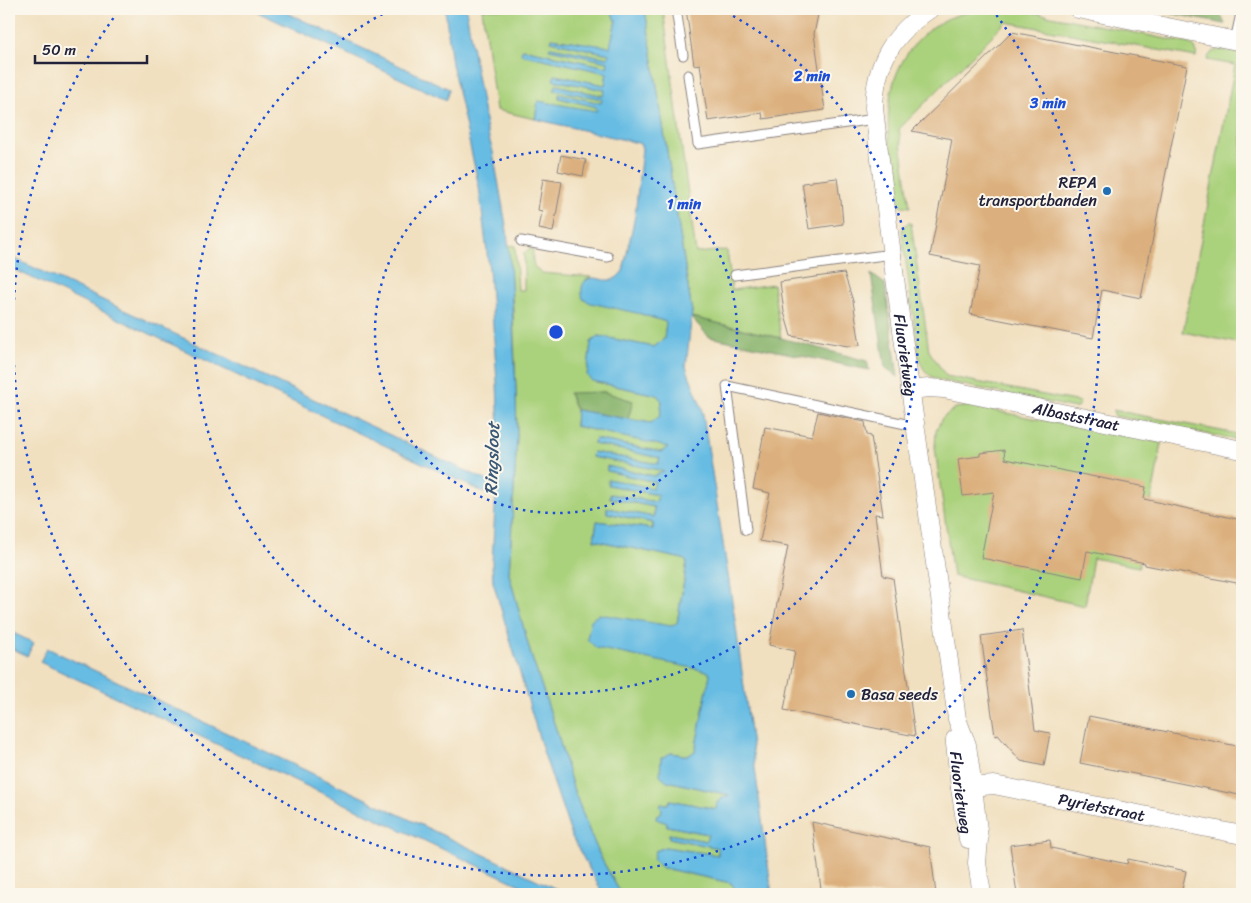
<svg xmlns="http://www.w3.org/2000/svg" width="1251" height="903" font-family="Sriracha,sans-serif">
<rect width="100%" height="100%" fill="#fbf7ec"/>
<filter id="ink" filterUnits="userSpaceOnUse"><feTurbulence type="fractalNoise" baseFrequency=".02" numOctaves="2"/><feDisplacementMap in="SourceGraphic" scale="10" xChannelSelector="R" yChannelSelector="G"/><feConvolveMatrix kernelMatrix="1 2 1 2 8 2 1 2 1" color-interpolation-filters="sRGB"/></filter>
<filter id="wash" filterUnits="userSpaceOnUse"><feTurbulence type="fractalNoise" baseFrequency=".0096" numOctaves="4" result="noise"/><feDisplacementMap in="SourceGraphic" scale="20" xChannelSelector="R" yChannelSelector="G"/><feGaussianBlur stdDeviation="1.12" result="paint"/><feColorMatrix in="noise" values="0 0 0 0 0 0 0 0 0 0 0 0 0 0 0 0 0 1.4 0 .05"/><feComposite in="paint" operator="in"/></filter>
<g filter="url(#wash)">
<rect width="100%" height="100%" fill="#f1e0c0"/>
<!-- green -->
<path fill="#aad17b" stroke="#667a5b" d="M482,9h114l15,3 5,8 -6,28 -58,-10 -1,3 58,13 -1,4 -58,-11v2l58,13 -1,5 -84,-18 -2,5 86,19 -2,12 -50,-10 -1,5 51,10 -1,6 -48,-11 -1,5 48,9 -2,4 -42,-8v3l38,9v5l-59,-11 -3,18 -39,-9z
M645,9h18l33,244 31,-3 5,40 41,-6 8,54 -90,-21 1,-5z
M983,10h23l25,2 156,31c7,2 11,7 9,14l-190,-35 -107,107 11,78 -8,-1 -5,-6c-8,-57 -22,-114 22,-161 17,-18 40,-27 64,-29z
M1221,50l21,4v290l-59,-12 52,-267 -28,-5c3,-7 6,-10 14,-10z
M908,223h3l18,128 17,25 134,26 -2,4 -3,2 -136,-28c-11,-4 -17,-11 -20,-22l-17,-125 1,-6z
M508,245l7,1 3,44h6v-37l5,-4h4c0,12 -2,17 8,24l51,4 -7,3 56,34 25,8 -2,18 -10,7 -55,-11 -8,6 -4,34 5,5 65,14 5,6 -2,16 -9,6 -23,-4 4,-18 -28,-9 -35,2 7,16 -1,16 94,20 -7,6 -67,-13 -1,5 66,13 -2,7 -65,-12 -1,5 72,13 -10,6 -47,-9v4l48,11 -1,7 -45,-9v5l49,10 -1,7 -47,-7v3l44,9v10l-47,-9v5l46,10 -1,6 -55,-8 -3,19 89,19 4,3 -10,61 -6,3 39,49 -15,76 -7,5 -17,-3 -4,28 63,14 -8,3 -6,11 -46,-9 -2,4h-6l-3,2 3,3v3l-5,4 10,7v3l41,8 -2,7 -37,-7v4l50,10 -2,7 -52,-8 -2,21 68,15 6,8 -1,3h-115l-20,-36 -12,-28 -16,-42 -17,-59 -25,-74 -22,-81 8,-136 -1,-48 -3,-81z
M970,406l192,37 -23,124 -46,-9 -8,48 -132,-30 -15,-106 -3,-23 1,-16 6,-13 14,-10z
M1113,410l129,25v6l-127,-25 -2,-5z"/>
<!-- forest -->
<path fill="#87b36b" stroke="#546a53" d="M1147,9h56l16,3 6,12z
M871,274l14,10 13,93 -13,-10z
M691,317l90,21 86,23 2,9 -160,-33z
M604,392l29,9 -5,18 -52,-9 -7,-17z"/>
<!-- water -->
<path fill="#66bce3" stroke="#446f8f" d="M251,9h28l170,80 -3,11z
M445,9h21l12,72 9,50 6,21 11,62 3,17 3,31 6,128 1,48 -8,136 22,81 25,74 17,59 16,42 12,28 20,36h-18l-31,-57 -29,-86 -50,-169 -1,-18 7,-131 -2,-51 -8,-113 -10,-82 -27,-123z
M596,9h49l47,303 -6,55 16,41 33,212 37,274h-36l1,-3 -6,-8 -68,-15 -10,-8 2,-9 10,-4 53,8v-7l-49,-10v-4l37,7 2,-7 -41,-8v-3l-11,-4v-3l5,-3 1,-4 -3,-3 3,-2h6l2,-4 46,9 1,-7h2l3,-4 7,-3 -62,-14 -7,-6 1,-17 10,-5 17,3 7,-5 15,-77 -3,-3 -111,-23 -9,-9 4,-19 8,-6 72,12 6,-2 10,-62 -4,-3 -89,-19 3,-19 56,8v-6l-46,-10v-5l47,9v-10l-44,-9v-4l46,8 2,-7 -50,-10v-6l45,9 2,-6 -48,-11v-5l47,10 10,-5 -72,-14 1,-5 65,12 2,-6 -66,-14 1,-5 66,13 7,-5 -93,-21 1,-16 75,13 9,-7 2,-15 -5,-6 -65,-14 -5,-5 4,-34 8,-6 55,11 10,-8 2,-17 -25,-8 -50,-11 -8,-4c-3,-10 -1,-21 11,-21 5,0 10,3 16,2 6,-1 9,-4 13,-9l12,-55 7,-67 -1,-4 -3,-2 -103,-24 3,-18 59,10 -1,-4 -37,-9v-4l42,9 1,-4 -48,-9 2,-5 47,11 2,-6 -52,-10 2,-5 50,10 2,-12 -86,-19 1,-5 85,18 1,-5 -59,-13 1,-2 58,11 1,-4 -58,-13 1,-3 58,9 6,-27 -5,-8z
M9,256l481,226 -5,11 -476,-226z
M9,631l25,12 -7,13 -18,-9z
M47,648l520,246h-28l-499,-232z"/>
<g id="blocks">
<!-- building -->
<path fill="#dcb07e" d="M686,9h125l8,1 -5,24 11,76 -62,9 -1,-6 -54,8 -8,-57 -6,1z
M1012,32l175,34 -46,232 -39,-8 -9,48 -123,-24 10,-48 -50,-10 22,-117 -40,-8z
M561,155l25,5 -3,16 -25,-5z
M837,178l3,22h1l2,24 -34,5 -7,-46 10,-1v-1z
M543,179l19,3 -9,50 -14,-3 3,-18 -4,-1z
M844,273l9,28 7,44 -12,1 -57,-10 -7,-24 -4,-30z
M818,412l47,10 2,13 4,1 12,79 -8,-1 8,62 10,2 22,158 -131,-26 11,-59 -26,-6 19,-99 -28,-5 10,-48 -17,-4 12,-62 47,9z
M1004,450l1,9 141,28 -2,12 36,8 62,13v64l-97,-19v-2l-58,-12 -5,27 -101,-20 13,-66 -31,4 -5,-37 22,-3v-3z
M1022,630l13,100 15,3 -6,33 -23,-5 -23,-26 -3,1 -14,-100z
M1089,716l153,31v31l-3,17 -159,-32z
M812,822l118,25 6,47h-89l-26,-5z
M1050,840l1,8 76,16 1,-5 58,12 -5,23h-164l-7,-49z"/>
</g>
</g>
<g filter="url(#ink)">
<use href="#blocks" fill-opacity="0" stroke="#8a817e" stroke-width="1"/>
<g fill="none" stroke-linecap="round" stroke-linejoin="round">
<defs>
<path id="service" d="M676,9l7,46
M1235,41l7,-32
M688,75l10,69 177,-25
M521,241l87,16
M735,275l157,-21
M746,530l-19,-144 188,40"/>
<g id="minor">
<path id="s1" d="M930,9c-37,25 -55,54 -56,99 23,204 55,407 83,611l10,26 6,42 6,52 -2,24 5,31"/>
<path d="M1078,9l164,33"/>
<path id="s2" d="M910,390l19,-2 15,1 298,61"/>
<path id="s3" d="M955,739v5l5,44 8,51"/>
<path id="s4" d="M960,788l34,-3 248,50"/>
</g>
</defs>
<!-- service casing -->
<use href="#service" stroke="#8a817e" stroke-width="11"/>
<!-- minor casing -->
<use href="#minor" stroke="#8a817e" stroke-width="19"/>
<!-- service -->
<use href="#service" stroke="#fff" stroke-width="9"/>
<!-- minor -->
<use href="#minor" stroke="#fff" stroke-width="18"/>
</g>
</g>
<!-- distance rings -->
<g fill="none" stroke="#1d4ed8" stroke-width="2.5" stroke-dasharray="2.5 5">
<circle cx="556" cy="332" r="181"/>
<path d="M720 9A362 362 0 1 1 392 9"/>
<path d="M992 9A543 543 0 1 1 120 9"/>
</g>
<!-- markers -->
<g fill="#1f6fb2" stroke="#fbf7ec" stroke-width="2">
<circle cx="1107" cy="191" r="5"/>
<circle cx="851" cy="694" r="5"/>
</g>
<g text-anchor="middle" stroke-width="4" stroke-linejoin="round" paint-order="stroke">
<!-- poi labels -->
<g font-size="16" fill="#22223b" stroke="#fbf7ec" text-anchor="end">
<text x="1097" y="188">REPA<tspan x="1097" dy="18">transportbanden</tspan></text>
<text x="861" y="700" text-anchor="start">Basa seeds</text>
</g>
<!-- street labels -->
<g font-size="16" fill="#22223b" stroke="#fbf7ec">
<text dy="6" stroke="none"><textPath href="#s1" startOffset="368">Fluorietweg</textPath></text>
<text dy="6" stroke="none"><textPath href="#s2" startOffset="169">Albaststraat</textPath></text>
<text dy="6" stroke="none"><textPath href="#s3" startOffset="54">Fluorietweg</textPath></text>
<text dy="6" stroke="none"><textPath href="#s4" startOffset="144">Pyrietstraat</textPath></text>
</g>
<!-- water labels -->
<g font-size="18" font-style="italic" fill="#3a5876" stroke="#fbf7ec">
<text transform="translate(492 459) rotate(-88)" y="6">Ringsloot</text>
</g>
</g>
<circle cx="556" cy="332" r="8" fill="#1d4ed8" stroke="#fbf7ec" stroke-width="2.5"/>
<g font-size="15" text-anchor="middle" font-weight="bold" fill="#1d4ed8" stroke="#fbf7ec" stroke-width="4" stroke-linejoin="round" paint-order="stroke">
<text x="812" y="81">2 min</text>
<text x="1048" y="108">3 min</text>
<text x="684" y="209">1 min</text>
</g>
<!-- margin -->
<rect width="1251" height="903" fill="none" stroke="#fbf7ec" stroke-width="30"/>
<!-- scale -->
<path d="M35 55v8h112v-8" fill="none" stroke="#22223b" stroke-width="2.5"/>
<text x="42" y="55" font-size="15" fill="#22223b" stroke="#fbf7ec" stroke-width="4" paint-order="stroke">50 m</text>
</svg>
